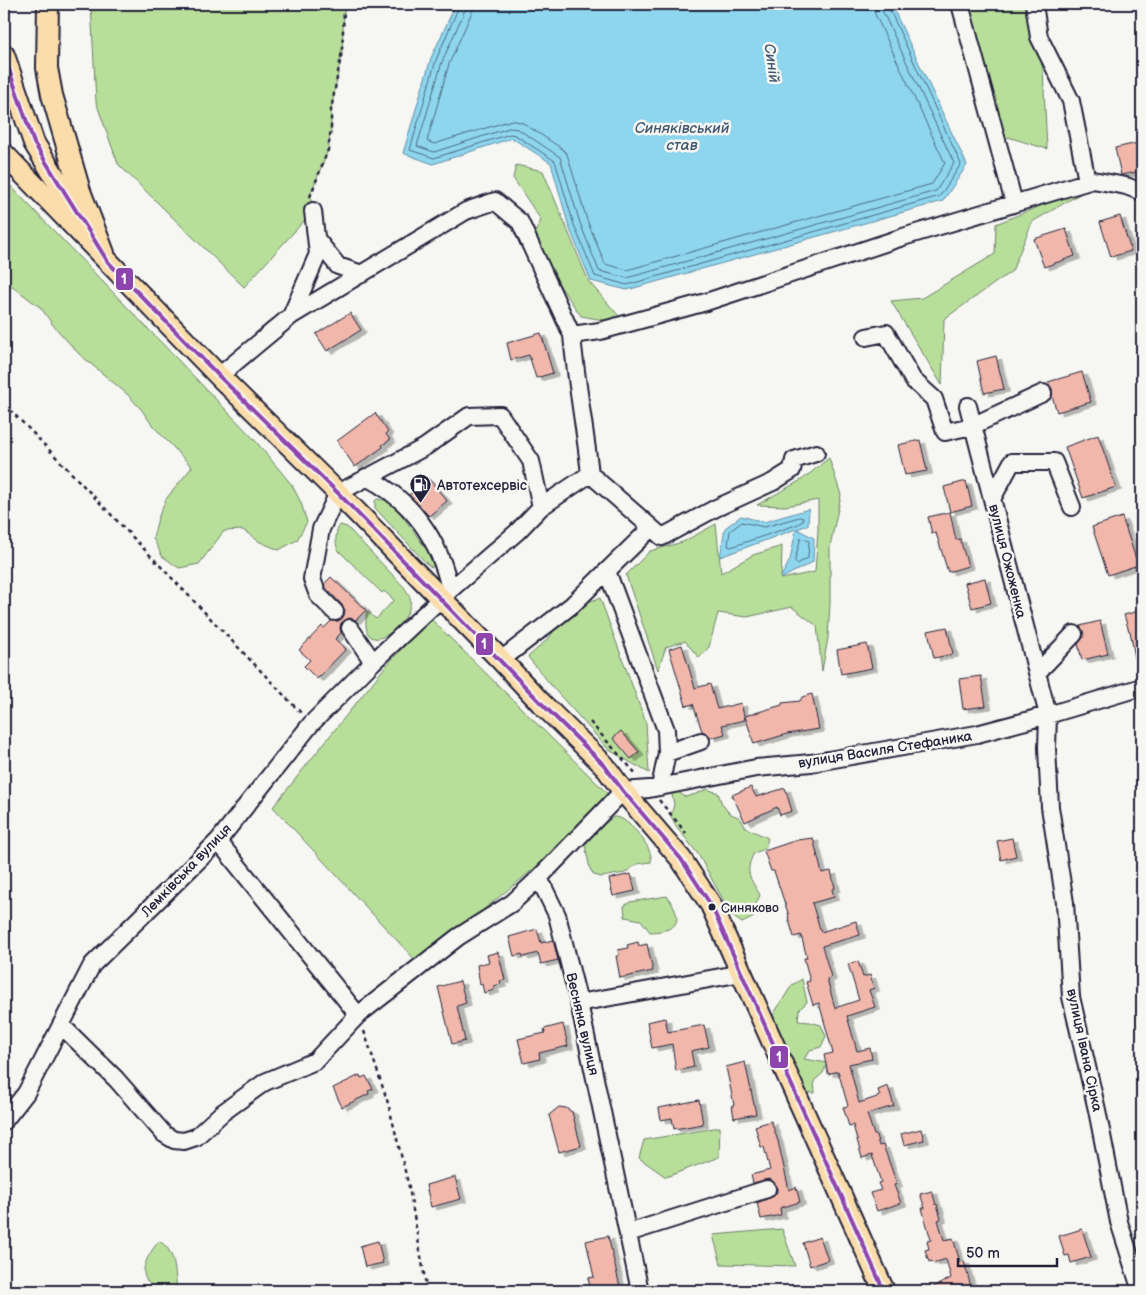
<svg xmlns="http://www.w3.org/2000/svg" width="1146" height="1295" font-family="'Balsamiq Sans',sans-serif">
<defs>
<filter id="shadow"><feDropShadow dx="5.5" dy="3" stdDeviation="0" flood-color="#0004"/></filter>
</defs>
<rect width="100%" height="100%" fill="#f6f6f2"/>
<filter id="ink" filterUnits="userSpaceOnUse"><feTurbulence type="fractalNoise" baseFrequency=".02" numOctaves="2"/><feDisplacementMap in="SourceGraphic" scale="10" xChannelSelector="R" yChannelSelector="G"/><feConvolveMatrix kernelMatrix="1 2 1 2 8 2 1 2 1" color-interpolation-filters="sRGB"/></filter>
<g filter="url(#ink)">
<!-- green -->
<path fill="#b8df9a" stroke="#6d806a" d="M91,4h259l-6,6 -2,41 -11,59v19l-3,21 -18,45 3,16 -69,76 -126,-123 -22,-62z
M960,4h67l16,66 4,79 -39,-12 -9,12z
M516,165l27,6 46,111 37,42 -45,-8 -51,-73 11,-23 -28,-42z
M4,179l249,259 39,47 9,18 6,19 -10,18 -18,10 -19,-8 -17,-12 -19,1 -25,33 -20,4 -17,-12 -9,-18 5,-20 8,-19 26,-32 -39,-41 -12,-17 -14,-15 -48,-40 -26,-29 -12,-17 -37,-28z
M1102,181l-70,41 -20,49 -68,48 -2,66 -51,-84 31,-3 73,-44 1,-30z
M829,458l12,37 -11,51v57l-2,35 -6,33 -5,-45 -25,-19 -45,10 -29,-4 -9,34 -10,11 -14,-17 -19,6 -8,23 -32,-95 24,-24 33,-9 33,-18 5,49 32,-18 29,-9 -1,33 34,-7 3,-42v-30l-32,6 -29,-1 46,-26z
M377,499l9,1 9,6 40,55 1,3 -2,3h-3l-5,-4 -51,-55v-7z
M340,525l7,2 57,60c2,3 5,7 6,11 6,24 -53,70 -43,13l9,8 18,-19 -10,-9 -2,2 -44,-43c-3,-8 -3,-18 2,-25z
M600,598l46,125 3,50 -40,-23 -54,-60 -27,-33 22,-20 16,-28z
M430,618l183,181 -50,46 -145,118 -145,-156 112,-140z
M670,786l15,11 11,-3 11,-5 11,4 4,11 7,9 11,5 6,10 22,10 -3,11 -11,4c-10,19 -4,25 6,42l-5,11 -1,11 -12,6 -10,-7 -34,-62 -22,-28 -5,-10 3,-12z
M614,817c2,0 7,1 8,2 11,6 32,30 29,43l-14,2 -12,9 -24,4 -7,-2 -4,-6 -5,-24c4,-6 23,-26 29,-28z
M667,896c16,23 14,35 -17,36l-9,-12 -16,-3 -1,-11 6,-4z
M802,979l5,23 -8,8 -1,11 12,1 11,3 5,11 -5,11 -11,3 -6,9 23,4 -4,10 -9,8 1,12 -14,-1 -28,-65v-12l19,-30z
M720,1127l-1,30 -53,20 -27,-19 5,-18z
M782,1229l13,37 -74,-2 -8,-29z
M159,1241c17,9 16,32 18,50h-21c-2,-5 -4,-5 -8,-9 -11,-12 3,-31 11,-41z"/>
<!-- water -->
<path fill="#8dd6ee" stroke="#628ea6" d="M456,4h435l76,161 -24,36 -316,89 -36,-9 -22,-54 -18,-64 -39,-25 -79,26 -30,-11 28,-95z
M809,509l-1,16 -11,4 17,9 -1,24 -33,17 10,-19 6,-31 -76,28 5,-29 16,-12 23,6z"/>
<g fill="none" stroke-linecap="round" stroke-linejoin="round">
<!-- shore -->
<path stroke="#4d6a83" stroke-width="1" d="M460,4l-24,56 -26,90 24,8 76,-24 5,1 40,26 19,64 21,51 32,9 313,-89 21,-32 -74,-160
M466,4l-1,6 -23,52 -25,84 17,6 75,-24 9,1 42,28 20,66 19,48 28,7 309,-87 18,-28 -72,-153 -1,-6
M474,4l-2,8 -23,52 -22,77 7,3 78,-24 11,3 38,25 6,6 20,66 18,44 22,6 305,-86 13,-21 -70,-149 -2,-10
M800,517l3,1v3l-7,4 -65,22 -3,-1 2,-15 12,-9 22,5z
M801,538l8,3 -1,17 -11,6 -2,-3z"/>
</g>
<!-- building -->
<path fill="#f1b7ab" stroke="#22223b" filter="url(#shadow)" d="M1142,142v29l-21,4 -6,-27z
M1120,216l11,35 -20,6 -11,-35z
M1066,229l9,27 -31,11 -10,-28z
M350,313l11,17 -34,21 -11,-17z
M541,333l12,40 -17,5 -7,-23 -18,5 -4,-17z
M996,356l8,33 -20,4 -7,-32z
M1082,372l9,30 -34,10 -5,-16v-7l-4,-7z
M375,413l13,19 -2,2 4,6 -8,5 1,2 -28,20 -18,-26z
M1098,435l18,52 -33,11 -18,-51z
M920,440l7,31 -22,4 -7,-30z
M429,479l18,22 -18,15 -20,-21z
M966,481l6,25 -22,6 -6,-25z
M950,512l6,28 4,-1 8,27 -20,6 -12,-39 -4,1 -4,-17z
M1122,517l16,48 -30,10 -16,-48z
M331,577l35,33 -10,10 -7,-2 -8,5 -1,5 1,5 -6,6 11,10 -29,30 -13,-13 6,-6 -11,-10 23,-24 2,2 7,-7h7l6,-6 1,-5 -3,-5 -15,-16 -3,-5z
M985,578l6,25 -19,5 -7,-25z
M1142,610v57l-5,1 -7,-37h-1l-5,-16z
M1100,621l8,33 -26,6 -4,-16 6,-8 -1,-5 -3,-5z
M947,627l6,27 -19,4 -6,-27z
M867,644l5,24 -31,6 -4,-24z
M682,645l13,43 15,-4 7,25 24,-6 4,17 -23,5 3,9 -14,4 -3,-4 -6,-3 -9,-27 -7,2 -17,-57z
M981,676l5,30 -23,3 -4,-30z
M812,694l7,35 -32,5 -33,10 -9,-28 37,-11v-2l18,-2 2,-4z
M621,731l18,21 -8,7 -18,-21z
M751,787l5,10 29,-9 7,23 -12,4 -3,-8 -32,15 -13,-27z
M813,838l9,35 9,-2 4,17 -3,1 2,8 -22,6 9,29 35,-11 4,14 -38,11 9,31 -4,2 8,29 24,-8 -11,-36 10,-3 5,16 7,-2 4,13 -5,2 6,17 -28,9 10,35 13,-3 2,11 -23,5 10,39 21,-7 -2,-6 10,-4 6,20 -27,8 7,21h2l3,11 4,-1 14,39 -3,1 7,18 -24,8 -7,-18 11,-3 -3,-7 3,-1 -9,-27 -10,3 -9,-33 -4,1 -6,-19 5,-1 -10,-35 -10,3 -4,-19 9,-2 -14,-50 -6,2 -7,-23 4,-1 -6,-23h3l-6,-23 -7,2 -6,-20 1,-1 -15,-45h-3l-7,-20 33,-11z
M1012,838l4,18 -15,4 -4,-19z
M631,874l4,17 -22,5 -4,-17z
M537,929l4,14 12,-3 5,20 -17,4 -3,-11 -15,4 -1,-3 -8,2 -5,-19z
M638,942l1,4 8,-2 6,27 -33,7 -4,-22h3l-1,-6 10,-2 -1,-3z
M498,952l7,28 -5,1 1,3 -8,2 1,4 -10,3 -2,-9 -2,1 -3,-20 12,-3 -2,-7z
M460,981l6,22 -9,3 8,35 -13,3 -14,-57z
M665,1018l3,14 36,-7 5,22 -18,4 3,16 -18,4 -4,-27 -20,4 -5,-26z
M563,1024l5,22 -29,7 1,6 -16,4 -6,-24 27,-6 -1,-4z
M745,1062l11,52 -22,4 -2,-13h2l-8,-38z
M360,1075l1,3 5,-2 7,13 -5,2 1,3 -27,13 -9,-19z
M699,1100l4,24 -29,5 -2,-11 -11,2 -2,-12z
M559,1107l7,1 6,4 9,34 -22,6 -10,-37z
M771,1121l7,20 11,49 7,-3 4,15 -20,6 1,7 -20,4 -4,-16 17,-7 3,-4v-6l-4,-5 -4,-2 -16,4 -2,-8 19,-5 -6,-23h-3l-6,-21z
M921,1129l3,11 -20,5 -3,-11z
M455,1177l6,22 -30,8 -5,-22z
M932,1191l4,14 1,-1 4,15 -3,1 6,20 9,-2 7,24 4,-1 8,30h-46l25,-13 -5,-19 -12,4 -2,-2 -3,1 -4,-12 4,-1 -2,-8 4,-1 -9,-32h3l-5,-14z
M1082,1229l9,28 -20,6 -2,-8 -4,1 -6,-20z
M608,1236l13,55h-30l-3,-13 6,-1 -8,-36z
M820,1237l8,23 -18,6 -7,-23z
M378,1241l5,22 -18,4 -5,-21z"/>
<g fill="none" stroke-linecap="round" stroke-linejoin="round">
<defs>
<path id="minor" d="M960,4l54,199
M1034,4l5,33 32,64 16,80
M318,241l20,25 24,8
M291,316l27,-62 -5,-43
M866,337l20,-4 27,47 21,19 11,33 27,-6 71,-33
M219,376l72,-60 175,-105 29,-10 25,21 52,113 28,-4 106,-29 197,-65 190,-57 33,6 16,6
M968,406l80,309 -1,33 3,59 15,96 6,94 26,113 22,112 22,69
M590,474l72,63 54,-29 57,-26 19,-12 2,-10 22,-7
M366,477c46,23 74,63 84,113
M992,499l20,-37h42l18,45
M607,571l59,159 1,23 -7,34
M335,612l-17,-17 -6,-16 9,-50 17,-36 87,-46 44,-31 31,-1 31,46 10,46
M350,628l23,34
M501,660l71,-55 79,-77
M1037,673l37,-39
M667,753l34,-12
M218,841l140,174 100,-78 54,-34 27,-25 84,-87 26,-2 107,-21 55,-5 166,-29 71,-19 94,-28
M539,878l18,37 22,88 61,288
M579,1003l163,-30
M62,1026l54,53 48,55 10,6 10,1 12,-4 26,-24 43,-31 50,-21 43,-46
M4,1121l22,-28 66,-128 126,-124 93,-117 62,-62 77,-72 67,-58 24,-25 49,-33c-5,-46 -14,-92 -18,-139
M628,1233l139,-44"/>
<path id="major" d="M48,4l-1,64 5,27 28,96 24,62
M4,55l30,88 50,81
M4,154l215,222 119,117 163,167 40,43 63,62 19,26 58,68 30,46 173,386"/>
</defs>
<!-- minor casing -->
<use href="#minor" stroke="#22223b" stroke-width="20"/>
<!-- major casing -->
<use href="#major" stroke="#22223b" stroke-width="24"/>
<!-- path -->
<path stroke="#22223b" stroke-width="2.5" stroke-dasharray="4 4" stroke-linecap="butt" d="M310,197l18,-47 3,-21v-19l11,-59 2,-41 6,-6
M4,404l29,29 269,281
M590,722l47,53
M659,800l27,33
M364,1031l24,72 21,84 18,104"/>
<!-- minor -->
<use href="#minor" stroke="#f6f6f2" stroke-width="16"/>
<!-- major -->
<use href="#major" stroke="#fbddab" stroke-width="20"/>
<defs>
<path id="bus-1" d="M4,55l30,88 74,119 111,114 119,117 203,210 63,62 19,26 58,68 30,46 173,386"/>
</defs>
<!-- bus-1 casing -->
<use href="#bus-1" stroke="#f6f6f2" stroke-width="8"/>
<!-- bus-1 -->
<use href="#bus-1" stroke="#8e44ad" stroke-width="4"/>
</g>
</g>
<!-- icons -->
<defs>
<symbol id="fuel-pin" viewBox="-11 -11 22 30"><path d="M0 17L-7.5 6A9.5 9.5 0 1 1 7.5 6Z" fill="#22223b" stroke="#f6f6f2"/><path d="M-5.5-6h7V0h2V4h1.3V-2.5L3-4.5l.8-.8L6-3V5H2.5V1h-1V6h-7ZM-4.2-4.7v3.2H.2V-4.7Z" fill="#fff"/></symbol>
</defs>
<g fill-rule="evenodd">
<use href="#fuel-pin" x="408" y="472" width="25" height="34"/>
</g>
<!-- markers -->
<circle fill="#22223b" stroke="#f6f6f2" stroke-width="2" cx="712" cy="907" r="4.5"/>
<g text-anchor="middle" stroke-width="5" stroke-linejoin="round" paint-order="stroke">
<!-- bus labels -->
<g font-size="13" fill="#22223b" stroke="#f6f6f2" text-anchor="start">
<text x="721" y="912">Синяково</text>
</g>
<!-- poi labels -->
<g font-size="14" fill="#22223b" stroke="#f6f6f2" text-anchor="start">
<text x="437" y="490">Автотехсервіс</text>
</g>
<!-- street labels -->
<g font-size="14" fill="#22223b" stroke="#f6f6f2">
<text transform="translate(1008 561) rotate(76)" y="5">вулиця Ожоженка</text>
<text transform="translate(885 749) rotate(-9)" y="5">вулиця Василя Стефаника</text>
<text transform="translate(186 870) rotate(-46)" y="5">Лемківська вулиця</text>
<text transform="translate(583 1024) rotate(77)" y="5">Весняна вулиця</text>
<text transform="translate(1085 1050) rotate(78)" y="5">вулиця Івана Сірка</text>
</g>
<!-- water labels -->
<g font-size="15" font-style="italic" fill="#425871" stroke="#f6f6f2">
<text transform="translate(772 63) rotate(82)" y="5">Синій</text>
<text x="682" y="133">Синяківський<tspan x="682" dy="17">став</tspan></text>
</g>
</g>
<g stroke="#f6f6f2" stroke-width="2">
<rect x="115" y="267" width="19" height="24" rx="5" fill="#8e44ad"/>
<rect x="475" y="632" width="19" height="24" rx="5" fill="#8e44ad"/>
<rect x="769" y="1045" width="20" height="24" rx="5" fill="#8e44ad"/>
</g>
<g font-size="14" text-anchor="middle" font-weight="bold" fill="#fff">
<text x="124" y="284">1</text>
<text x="484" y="649">1</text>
<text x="779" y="1062">1</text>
</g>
<!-- margin -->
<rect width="1146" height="1295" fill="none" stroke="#f6f6f2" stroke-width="20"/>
<rect x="10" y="10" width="1126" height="1275" fill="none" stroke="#22223b" stroke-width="2" filter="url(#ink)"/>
<!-- scale -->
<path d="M958 1258v8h99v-8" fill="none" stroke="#22223b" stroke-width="2.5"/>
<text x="966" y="1258" font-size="15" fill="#22223b" stroke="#f6f6f2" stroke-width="4" paint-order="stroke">50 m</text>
</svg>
